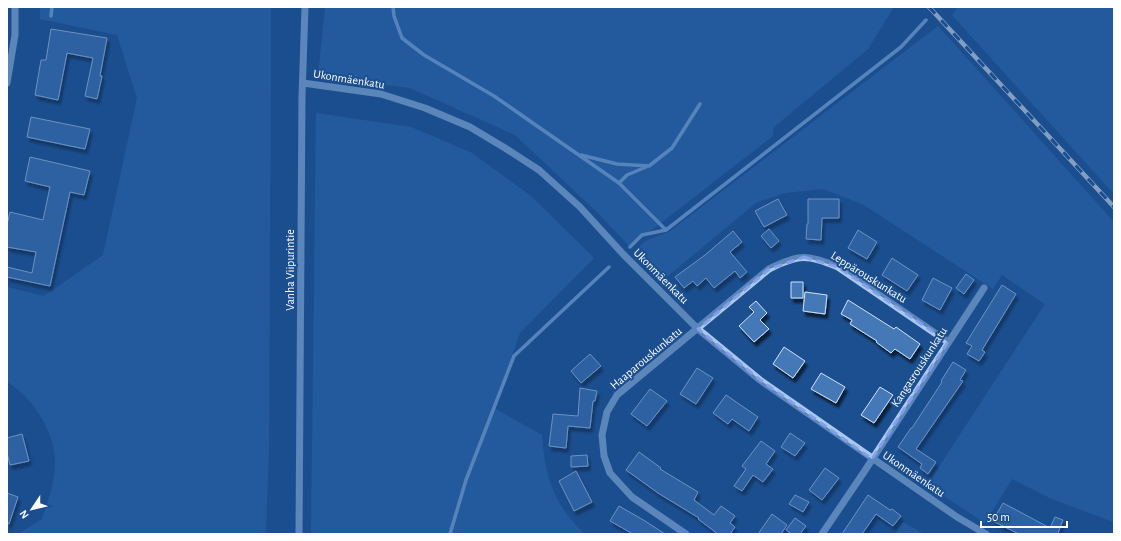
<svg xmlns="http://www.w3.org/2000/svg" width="1121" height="541" font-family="'Alegreya Sans',sans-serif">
<defs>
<filter id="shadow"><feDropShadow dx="2.5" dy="4.5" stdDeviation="1" flood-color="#0009"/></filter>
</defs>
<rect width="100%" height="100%" fill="#1b4f8f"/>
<!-- green -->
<path fill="#2e69ad" d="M40,7h231v60l-2,378 -3,89h-248l24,-15c6,-18 13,-37 13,-56 1,-30 -23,-67 -48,-81v-95l37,9 59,-41 34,-157 -20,-63 -77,-16z
M325,7h569l-26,42 -94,78 -1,9 -143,111 -31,-33 -84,-79 -105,-47 -92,-12z
M958,7h156v187l-162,-179z
M938,26l176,196v300l-60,-22 -42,-21 -27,44 -58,-38 118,-181 -43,-29 -9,14 -129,-84 -41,-16 -38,4 -28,9 -94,78 -30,-28 14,-12 22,-8z
M316,113l95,14 61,26 59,43 63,62 -74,75 -26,75 48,27c2,40 13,72 43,99h-274z
M903,522l21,12h-29z"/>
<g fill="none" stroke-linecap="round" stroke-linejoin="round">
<!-- stream -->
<path stroke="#9cc4f0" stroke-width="3.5" d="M393,7l1,9 8,22 22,17 70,41 125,87 47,47
M51,16l1,-9
M581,155l36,9 32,2 23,-18 28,-44
M619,183l8,-8 19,-8
M630,247l12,-12 24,-5 235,-183 25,-27
M450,534l16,-54 48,-124 95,-89"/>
</g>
<!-- building -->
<path fill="#4478b7" stroke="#cfe3fa" filter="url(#shadow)" d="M51,29l56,9 -7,38h2l-5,23 -12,-3 8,-38 -26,-5 -9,47 -23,-5 6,-35h5z
M31,117l59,12 -5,20 -58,-12z
M30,157l60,14 -6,24 -14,-3 -20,94 -43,-9v-10l25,6 4,-21 -29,-5v-22l3,-13 33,8 7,-33 -25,-6z
M778,199l9,16 -23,12 -9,-16z
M808,199h31v19h-17l-1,22 -15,-1 1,-15h1z
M769,229l10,12 -8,7 -10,-12z
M858,230l19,12 -10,17 -19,-11z
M733,231l9,11 -12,10 17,20 -7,6 -5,-7 -21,17 -8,-10 -9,8 -4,-5 -9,7 -9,-11 30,-22z
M892,258l26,17 -11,16 -25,-16z
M966,274l8,6 -10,14 -8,-6z
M933,278l19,10 -12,22 -18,-10z
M791,282h12v16h-12z
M1002,285l14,9 -34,56 3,2 -6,9 -12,-7 5,-8 -6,-3z
M805,292l22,3 -2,19 -22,-3z
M848,300l46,29 2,-2 24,17 -10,15 -15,-10 -4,4 -15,-11 1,-1 -27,-17 2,-4 -11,-6z
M756,301l11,12 -7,7 9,9 -15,13 -15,-16 15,-14 -5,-5z
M784,347l21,14 -12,17 -20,-14z
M590,354l11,12 -20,17 -10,-12z
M953,362l13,8 -6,10 3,1 -47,68 20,13 -8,12 -8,-6 2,-4 -24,-17 13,-19h1l30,-46 -1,-1z
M697,368l16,10 -17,26 -16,-10z
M821,373l24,14 -9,16 -25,-14z
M880,387l13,8 -19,28 -13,-8z
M580,388l17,3 -2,10h-2l-3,27 -22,-2 -2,22 -17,-2 4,-32 25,2z
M650,389l17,12 -20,25 -16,-12z
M726,395l32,22 -9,14 -17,-12 -4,5 -15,-11z
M790,433l15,10 -10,13 -14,-9z
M22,434l7,27 -19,4 -3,-12v-15z
M761,441l14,10 -9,13 7,5 -10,13 -10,-7 -11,16 -8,-5 12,-17 -4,-3z
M639,452l22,16 -1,1 38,23 -4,8 20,15 7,-9 14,10 -5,7 5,4 -5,7h-12l-20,-15 1,-1 -41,-25 -32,-23z
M587,455l1,11 -17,1v-11z
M825,468l14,10 -17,22 -13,-10z
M576,471l16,31 -18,9 -15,-30z
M7,493l11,4 -9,27 -2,-1z
M795,495l14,7 -6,10 -14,-8z
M868,495l22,15 2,-1 9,7 -8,10 -17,-12 -14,20h-20z
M1003,503l47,25 5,-11 8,3 -5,13 2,1h-41l-26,-13z
M619,506l26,15 20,13h-32l-23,-13z
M772,514l15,11 -6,9h-23z
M795,518l11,8 -6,8h-8l-6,-4z"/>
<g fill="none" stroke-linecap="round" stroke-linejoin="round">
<!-- minor -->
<path stroke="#a9c9ee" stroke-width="7" d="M7,83l8,-48v-28
M303,83l78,11 44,14 45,19 35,21 34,22 41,37 43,47 75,75 62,51 197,137 29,17
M299,534l3,-438 3,-89
M686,534l-54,-37 -22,-24 -6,-17 -2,-21 5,-23 10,-17 152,-126c30,-15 38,-15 69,-2l110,75
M822,534l42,-62 120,-184"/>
<defs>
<path id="rail" d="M929,7l185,200"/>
</defs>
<!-- rail casing -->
<use href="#rail" stroke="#fff" stroke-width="4.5"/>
<!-- rail -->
<use href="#rail" stroke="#1b4f8f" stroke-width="3" stroke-dasharray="9" stroke-linecap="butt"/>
</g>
<!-- marked area -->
<path d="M0 0H1121V541H0ZM804,257l34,10 110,75 -76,117 -112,-79 -62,-51 71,-60z" fill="#1b4f8f" fill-opacity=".55" fill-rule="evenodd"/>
<path fill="none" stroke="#839eea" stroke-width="3" stroke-dasharray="8 5" stroke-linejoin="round" d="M804,257l34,10 110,75 -76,117 -112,-79 -62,-51 71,-60z"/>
<g text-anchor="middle" stroke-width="4" stroke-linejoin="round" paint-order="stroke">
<!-- street labels -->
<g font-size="12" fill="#fff" stroke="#1b4f8f">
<text transform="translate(349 79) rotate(9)" y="4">Ukonmäenkatu</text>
<text transform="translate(290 270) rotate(-90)" y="4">Vanha Viipurintie</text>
<text transform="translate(661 276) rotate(45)" y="4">Ukonmäenkatu</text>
<text transform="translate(869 277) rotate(32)" y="4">Leppärouskunkatu</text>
<text transform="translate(646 358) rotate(-40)" y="4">Haaparouskunkatu</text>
<text transform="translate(919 367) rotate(-57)" y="4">Kangasrouskunkatu</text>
<text transform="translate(914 474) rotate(34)" y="4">Ukonmäenkatu</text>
</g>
</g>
<!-- border -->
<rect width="1121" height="541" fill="none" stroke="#ffffff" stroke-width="16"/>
<!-- north arrow -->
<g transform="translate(32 509) rotate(235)" stroke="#1b4f8f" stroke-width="3" paint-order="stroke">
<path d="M0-3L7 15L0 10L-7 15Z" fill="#ffffff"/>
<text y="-6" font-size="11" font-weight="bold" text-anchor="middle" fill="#ffffff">N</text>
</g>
<!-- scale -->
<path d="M981 521v6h86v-6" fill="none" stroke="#ffffff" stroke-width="2"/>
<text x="987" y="521" font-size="12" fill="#ffffff" stroke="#1b4f8f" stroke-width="3" paint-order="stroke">50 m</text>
</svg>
